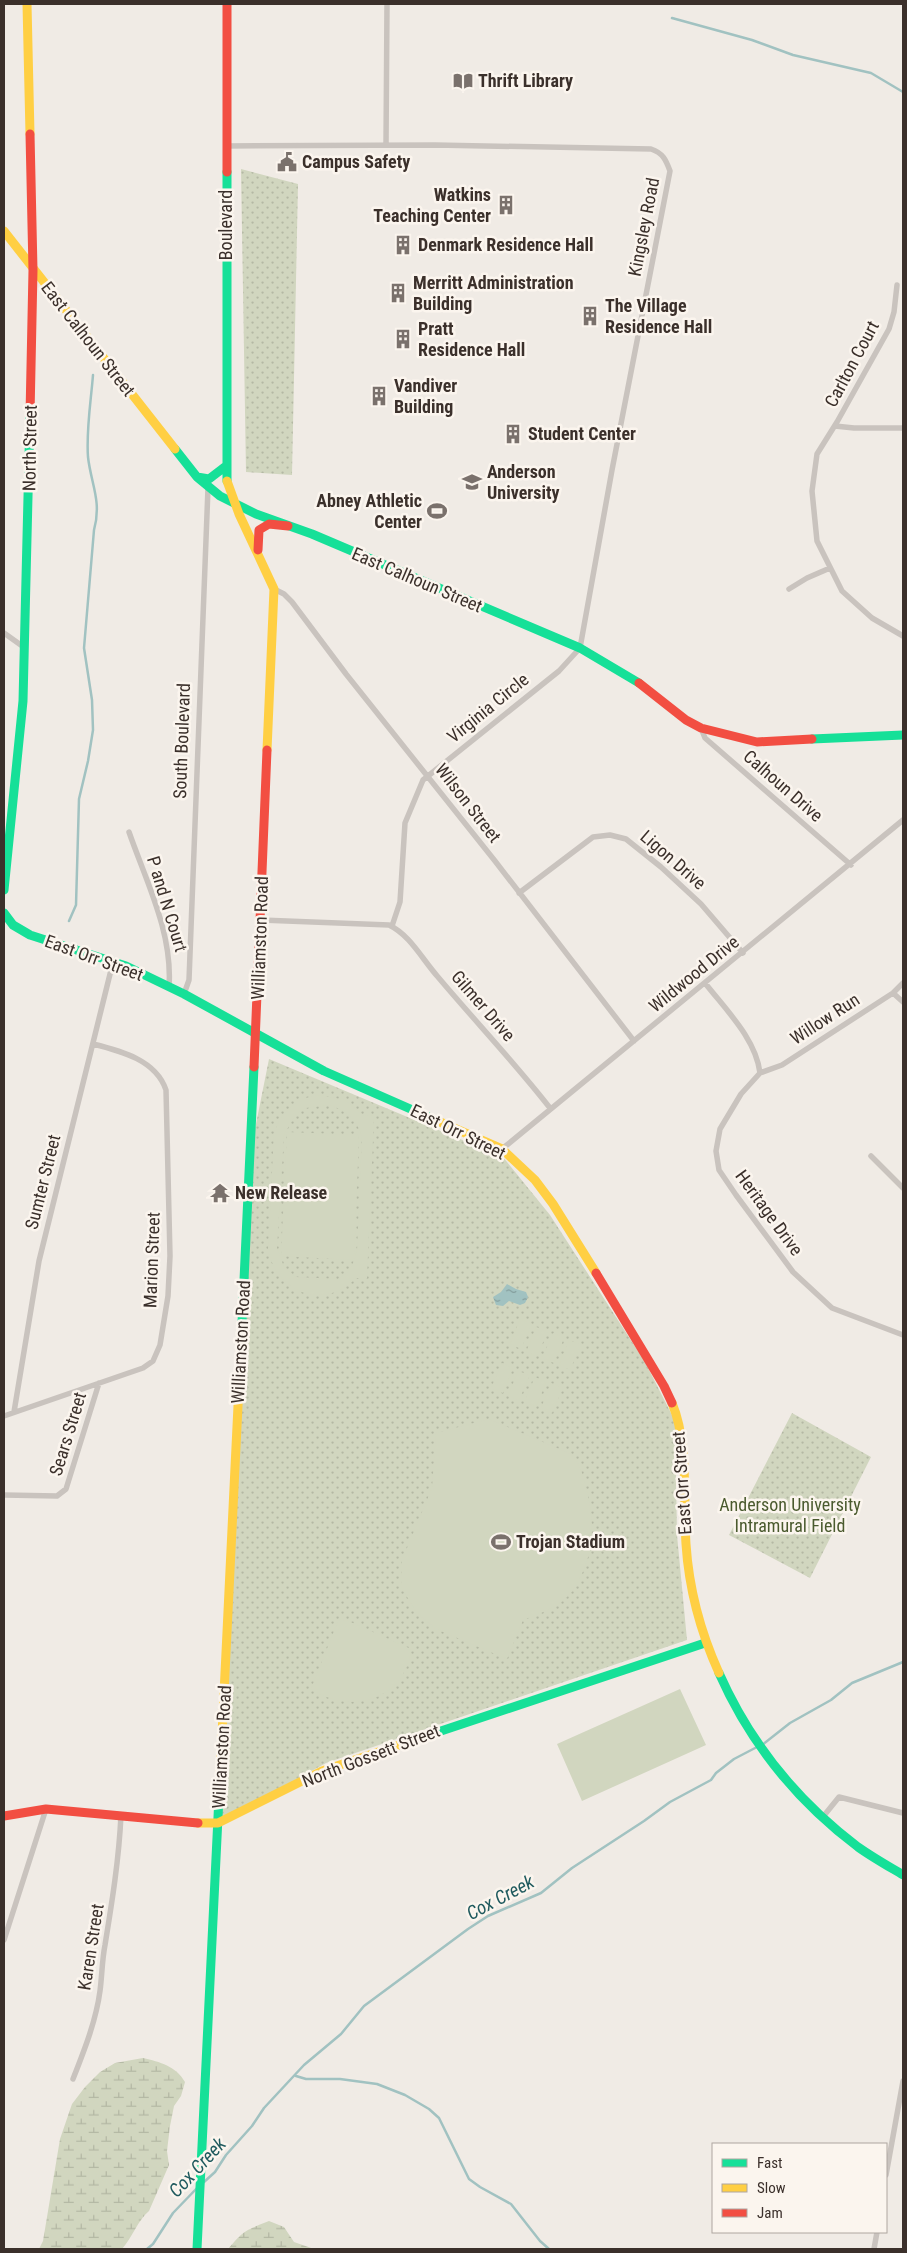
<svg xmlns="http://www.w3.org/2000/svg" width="907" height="2253" font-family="'Roboto Condensed',sans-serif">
<defs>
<pattern id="grass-dots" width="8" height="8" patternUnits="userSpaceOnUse" patternTransform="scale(1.25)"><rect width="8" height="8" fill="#d1d6bf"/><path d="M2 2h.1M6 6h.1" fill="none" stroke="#b4b8a4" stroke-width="1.8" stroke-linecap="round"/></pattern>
<pattern id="wetland-marsh" width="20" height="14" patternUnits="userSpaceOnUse" patternTransform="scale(1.25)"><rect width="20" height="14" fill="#d1d6bf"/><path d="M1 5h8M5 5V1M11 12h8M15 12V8" fill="none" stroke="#b4b8a4"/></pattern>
<pattern id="water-ripples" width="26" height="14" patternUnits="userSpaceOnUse" patternTransform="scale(1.25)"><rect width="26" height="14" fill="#a1c2c1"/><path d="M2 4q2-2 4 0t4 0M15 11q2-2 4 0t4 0" fill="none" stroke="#849e9d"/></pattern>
</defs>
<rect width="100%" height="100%" fill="#f0ebe5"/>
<!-- grass -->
<path fill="url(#grass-dots)" d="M241,169l57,15 -6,291 -46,-3z
M269,1059l234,98 47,58 95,147 30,59 2,114 10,105 -361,123 -108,60 33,-674z
M792,1413l79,44 -61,121 -81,-43z"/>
<!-- wetland -->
<path fill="url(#wetland-marsh)" d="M143,2058c17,4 33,8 42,24l-4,14 -7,10 -4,20 -3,25 2,14 -20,46c-11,9 -17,27 -27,38h-83l4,-8 17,-102 12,-35 13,-17 15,-15 15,-9z
M269,2221l15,6 10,15 20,7h-86c16,-19 18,-19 41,-28z"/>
<!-- garden -->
<path fill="#d1d6bf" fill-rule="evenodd" d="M319,1095l26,5 18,15 11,1 -7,162h-11c-32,33 -79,15 -88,-28l6,-117c8,-22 22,-35 45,-38zM328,1105c18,5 29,14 34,32l-5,113 -4,13 -6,10 -9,6 -42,-2 -12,-10 -7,-19 7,-113 11,-20 11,-7z
M287,1132l72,3 -5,125 -73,-4z
M520,1319l12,5 -11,25 -11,-5z
M536,1327l12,4 -11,25 -11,-4z
M553,1333l11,5 -10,25 -12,-5z
M569,1340l12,5 -11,25 -11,-5z
M502,1363l11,5 -10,25 -12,-5z
M518,1371l12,4 -11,25 -11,-4z
M535,1377l11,5 -10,25 -12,-5z
M551,1383l12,5 -11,25 -11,-5z
M489,1419l82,35c9,10 11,18 14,31 11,36 10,74 -13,106 -12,16 -31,22 -49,29l-16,39 -71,-30 -19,-16 -16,-26 1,-27 30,-72 4,-55z
M346,1620l65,29c-5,50 -60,67 -100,40l27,-68z
M680,1689l26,56 -124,56 -25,-57z"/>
<!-- water -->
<path fill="url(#water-ripples)" d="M507,1284l9,5 10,3 2,5 -3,6 -5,2 -11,-4 -6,5 -7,-1 -3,-8 8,-5z"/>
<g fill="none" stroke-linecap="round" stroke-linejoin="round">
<!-- stream -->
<path stroke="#a1c2c1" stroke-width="2.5" d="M672,18l80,22 41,15 78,18 32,19
M69,921l7,-16 3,-106 9,-38 5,-31 -1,-30 -8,-52 10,-118c8,-29 -3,-46 -6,-73 -2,-27 3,-56 5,-82
M762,1745l28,-22 41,-23 21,-17 51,-21
M296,2076l10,3h34l37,5 28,11 24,14 10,9 30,61 11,8 31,17 29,37 9,8
M204,2182l11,-10 11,-17 26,-29 12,-18 40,-43 37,-31 23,-28 104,-77 20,-13 53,-23 31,-25 72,-47 26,-19 41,-22 5,-7 18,-14 23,-12
M147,2249l6,-5 20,-31 25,-26"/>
<!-- street -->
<path stroke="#c9c3be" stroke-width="5.5" d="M386,145l1,-141
M226,146l209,-1 216,4c12,4 15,11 19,22l-58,299 -32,178 -21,23 -136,109 -18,43 -5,79 -8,24
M897,285l-3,27 -5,17 -52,93 -20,32 -5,37 5,50 25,50 30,27 31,18
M835,426l19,2h49
M274,589l10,5 8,8 54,72 149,187 139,180
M789,589l18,-11 23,-10
M4,633l21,15
M701,728l4,10 146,127
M129,832c17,49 44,101 40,155
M519,893l74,-56 17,-2 16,4 35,28 40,37 42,49
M261,920l128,5c21,10 33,34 49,52 37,44 77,86 112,131
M705,983c21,27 51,56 55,90l-19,21 -21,35 -4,22 3,19 17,25 57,77 39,36 71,27
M893,993l10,9
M184,994l5,-14 19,-492
M760,1073l22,-8 111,-72 10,-10
M502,1149l401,-329
M871,1156l32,32
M14,1412l25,-151 74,-299
M4,1416l139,-48 10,-7 7,-16 8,-49 2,-40 -4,-166c-10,-30 -45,-39 -73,-46
M4,1495l53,1 9,-7 33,-106
M822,1818l17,-21 64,16
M4,1940l42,-131
M73,2079c11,-28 23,-58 27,-88 2,-15 2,-31 5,-46 7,-43 14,-86 16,-130
M886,2175l17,-94
M874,2249l3,-17"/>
<!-- fast -->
<path stroke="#16e098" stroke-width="9" d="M227,172v309
M175,449l22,28 23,19 36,18 56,20 268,114 59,35
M197,477l12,2 17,-13
M812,739l91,-4
M4,890l19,-189 7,-286
M4,913l9,12 17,10 96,31 58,28 140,77 116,51
M241,1344l13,-277
M719,1673c31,70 78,128 139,174 14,10 30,19 45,28
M429,1735l276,-92
M197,2249l23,-473"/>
<!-- slow -->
<path stroke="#ffcf43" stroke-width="9" d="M27,4l3,130
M4,231l171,218
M227,481l12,33 35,75 -7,161
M440,1122l62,27 33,31 18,24 43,69
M672,1403c17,40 11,98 14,141 3,46 14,87 33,129
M220,1776l21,-432
M198,1823h20l104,-52 107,-36"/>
<!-- jam -->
<path stroke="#f24e42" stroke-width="9" d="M30,134l3,136 -3,145
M227,172v-168
M258,550l1,-20 10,-6 19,2
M639,683l47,37 15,8 56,14 55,-3
M254,1067l13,-317
M596,1273l68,113 8,17
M4,1816l42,-7 152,14"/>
</g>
<!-- icons -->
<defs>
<symbol id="library-bare" viewBox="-9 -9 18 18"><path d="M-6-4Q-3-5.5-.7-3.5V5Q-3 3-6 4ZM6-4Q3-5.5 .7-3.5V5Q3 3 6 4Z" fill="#7a716c" stroke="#fbf5ee" stroke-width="2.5" paint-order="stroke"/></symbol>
<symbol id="civic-bare" viewBox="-9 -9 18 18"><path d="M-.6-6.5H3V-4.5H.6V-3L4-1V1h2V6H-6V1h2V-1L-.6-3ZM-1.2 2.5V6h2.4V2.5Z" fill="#7a716c" stroke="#fbf5ee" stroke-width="2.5" paint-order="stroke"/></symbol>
<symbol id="building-bare" viewBox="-9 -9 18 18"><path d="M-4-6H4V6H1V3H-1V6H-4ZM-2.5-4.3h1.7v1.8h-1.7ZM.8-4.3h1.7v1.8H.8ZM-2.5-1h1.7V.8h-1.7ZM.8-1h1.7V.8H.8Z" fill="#7a716c" stroke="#fbf5ee" stroke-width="2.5" paint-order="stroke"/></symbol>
<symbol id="university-bare" viewBox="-9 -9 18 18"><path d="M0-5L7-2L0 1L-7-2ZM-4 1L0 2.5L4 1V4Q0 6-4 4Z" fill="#7a716c" stroke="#fbf5ee" stroke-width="2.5" paint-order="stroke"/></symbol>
<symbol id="stadium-bare" viewBox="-9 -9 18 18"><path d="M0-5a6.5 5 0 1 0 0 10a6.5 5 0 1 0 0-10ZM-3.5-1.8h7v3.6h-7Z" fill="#7a716c" stroke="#fbf5ee" stroke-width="2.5" paint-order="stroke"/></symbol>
<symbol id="temple-bare" viewBox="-9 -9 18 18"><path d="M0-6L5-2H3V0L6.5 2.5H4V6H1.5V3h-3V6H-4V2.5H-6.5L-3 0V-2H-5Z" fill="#7a716c" stroke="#fbf5ee" stroke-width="2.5" paint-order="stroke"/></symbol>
</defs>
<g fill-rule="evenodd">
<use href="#library-bare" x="449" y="67" width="28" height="28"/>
<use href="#civic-bare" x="273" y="148" width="28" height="28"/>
<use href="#building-bare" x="492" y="191" width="28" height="28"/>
<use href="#building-bare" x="389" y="231" width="28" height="28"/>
<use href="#building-bare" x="384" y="279" width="28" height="28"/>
<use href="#building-bare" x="576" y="302" width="28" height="28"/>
<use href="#building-bare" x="389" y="325" width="28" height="28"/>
<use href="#building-bare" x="365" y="382" width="28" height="28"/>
<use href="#building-bare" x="499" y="420" width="28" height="28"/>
<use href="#university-bare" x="458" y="468" width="28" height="28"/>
<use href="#stadium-bare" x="423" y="497" width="28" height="28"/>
<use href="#temple-bare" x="206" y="1179" width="28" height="28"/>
<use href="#stadium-bare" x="487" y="1528" width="28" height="28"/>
</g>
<g text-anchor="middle" stroke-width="5" stroke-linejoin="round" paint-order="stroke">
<!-- poi labels -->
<g font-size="18" font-weight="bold" fill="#3b302b" stroke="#fbf5ee" text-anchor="start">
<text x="478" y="87">Thrift Library</text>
<text x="302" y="168">Campus Safety</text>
<text x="491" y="201" text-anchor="end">Watkins<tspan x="491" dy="21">Teaching Center</tspan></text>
<text x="418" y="251">Denmark Residence Hall</text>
<text x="413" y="289">Merritt Administration<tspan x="413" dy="21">Building</tspan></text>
<text x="605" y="312">The Village<tspan x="605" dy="21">Residence Hall</tspan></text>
<text x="418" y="335">Pratt<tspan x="418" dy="21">Residence Hall</tspan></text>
<text x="394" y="392">Vandiver<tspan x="394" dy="21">Building</tspan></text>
<text x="528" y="440">Student Center</text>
<text x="487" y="478">Anderson<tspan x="487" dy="21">University</tspan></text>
<text x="422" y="507" text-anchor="end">Abney Athletic<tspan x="422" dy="21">Center</tspan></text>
<text x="235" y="1199">New Release</text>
<text x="516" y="1548">Trojan Stadium</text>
</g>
<!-- street labels -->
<g font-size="18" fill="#3b302b" stroke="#fbf5ee">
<text transform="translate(226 225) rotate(-90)" y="6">Boulevard</text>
<text transform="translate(644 227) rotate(-79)" y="6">Kingsley Road</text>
<text transform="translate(88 339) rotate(52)" y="6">East Calhoun Street</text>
<text transform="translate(852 364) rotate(-62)" y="6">Carlton Court</text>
<text transform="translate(30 448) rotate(-89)" y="6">North Street</text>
<text transform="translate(417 580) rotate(23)" y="6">East Calhoun Street</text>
<text transform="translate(488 708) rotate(-39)" y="6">Virginia Circle</text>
<text transform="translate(182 741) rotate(-88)" y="6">South Boulevard</text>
<text transform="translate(783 786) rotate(41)" y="6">Calhoun Drive</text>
<text transform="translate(468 803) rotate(52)" y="6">Wilson Street</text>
<text transform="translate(673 860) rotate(41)" y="6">Ligon Drive</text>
<text transform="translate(167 904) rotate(73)" y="6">P and N Court</text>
<text transform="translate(260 938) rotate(-88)" y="6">Williamston Road</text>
<text transform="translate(94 958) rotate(20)" y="6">East Orr Street</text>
<text transform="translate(694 974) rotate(-39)" y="6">Wildwood Drive</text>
<text transform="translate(483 1006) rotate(49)" y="6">Gilmer Drive</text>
<text transform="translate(825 1019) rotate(-33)" y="6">Willow Run</text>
<text transform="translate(458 1132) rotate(26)" y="6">East Orr Street</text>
<text transform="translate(43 1182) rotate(-76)" y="6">Sumter Street</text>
<text transform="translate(769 1213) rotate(54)" y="6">Heritage Drive</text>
<text transform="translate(152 1260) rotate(-88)" y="6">Marion Street</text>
<text transform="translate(241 1342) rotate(-87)" y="6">Williamston Road</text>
<text transform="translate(68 1434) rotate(-73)" y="6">Sears Street</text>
<text transform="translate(682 1483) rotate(-94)" y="6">East Orr Street</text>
<text transform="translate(222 1747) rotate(-87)" y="6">Williamston Road</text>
<text transform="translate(371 1756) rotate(-21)" y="6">North Gossett Street</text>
<text transform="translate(91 1947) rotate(-81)" y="6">Karen Street</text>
</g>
<!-- park labels -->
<g font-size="18" fill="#4a5a2e" stroke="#fbf5ee">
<text x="790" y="1511">Anderson University<tspan x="790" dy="21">Intramural Field</tspan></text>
</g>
<!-- water labels -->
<g font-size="19" font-style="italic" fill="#1f5a5e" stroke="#fbf5ee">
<text transform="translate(500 1897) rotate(-28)" y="7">Cox Creek</text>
<text transform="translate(197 2167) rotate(-47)" y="7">Cox Creek</text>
</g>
</g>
<!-- border -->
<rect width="907" height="2253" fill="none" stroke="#3b302b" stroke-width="10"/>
<!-- legend -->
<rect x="712" y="2143" width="175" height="90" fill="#fbf5ee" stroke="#aea6a0"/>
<rect x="722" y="2159" width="25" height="8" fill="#16e098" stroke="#aea6a0"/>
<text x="757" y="2168" font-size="15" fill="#3b302b">Fast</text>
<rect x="722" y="2184" width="25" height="8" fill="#ffcf43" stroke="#aea6a0"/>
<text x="757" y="2193" font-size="15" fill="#3b302b">Slow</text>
<rect x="722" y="2209" width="25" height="8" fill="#f24e42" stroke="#aea6a0"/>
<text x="757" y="2218" font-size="15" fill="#3b302b">Jam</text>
</svg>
